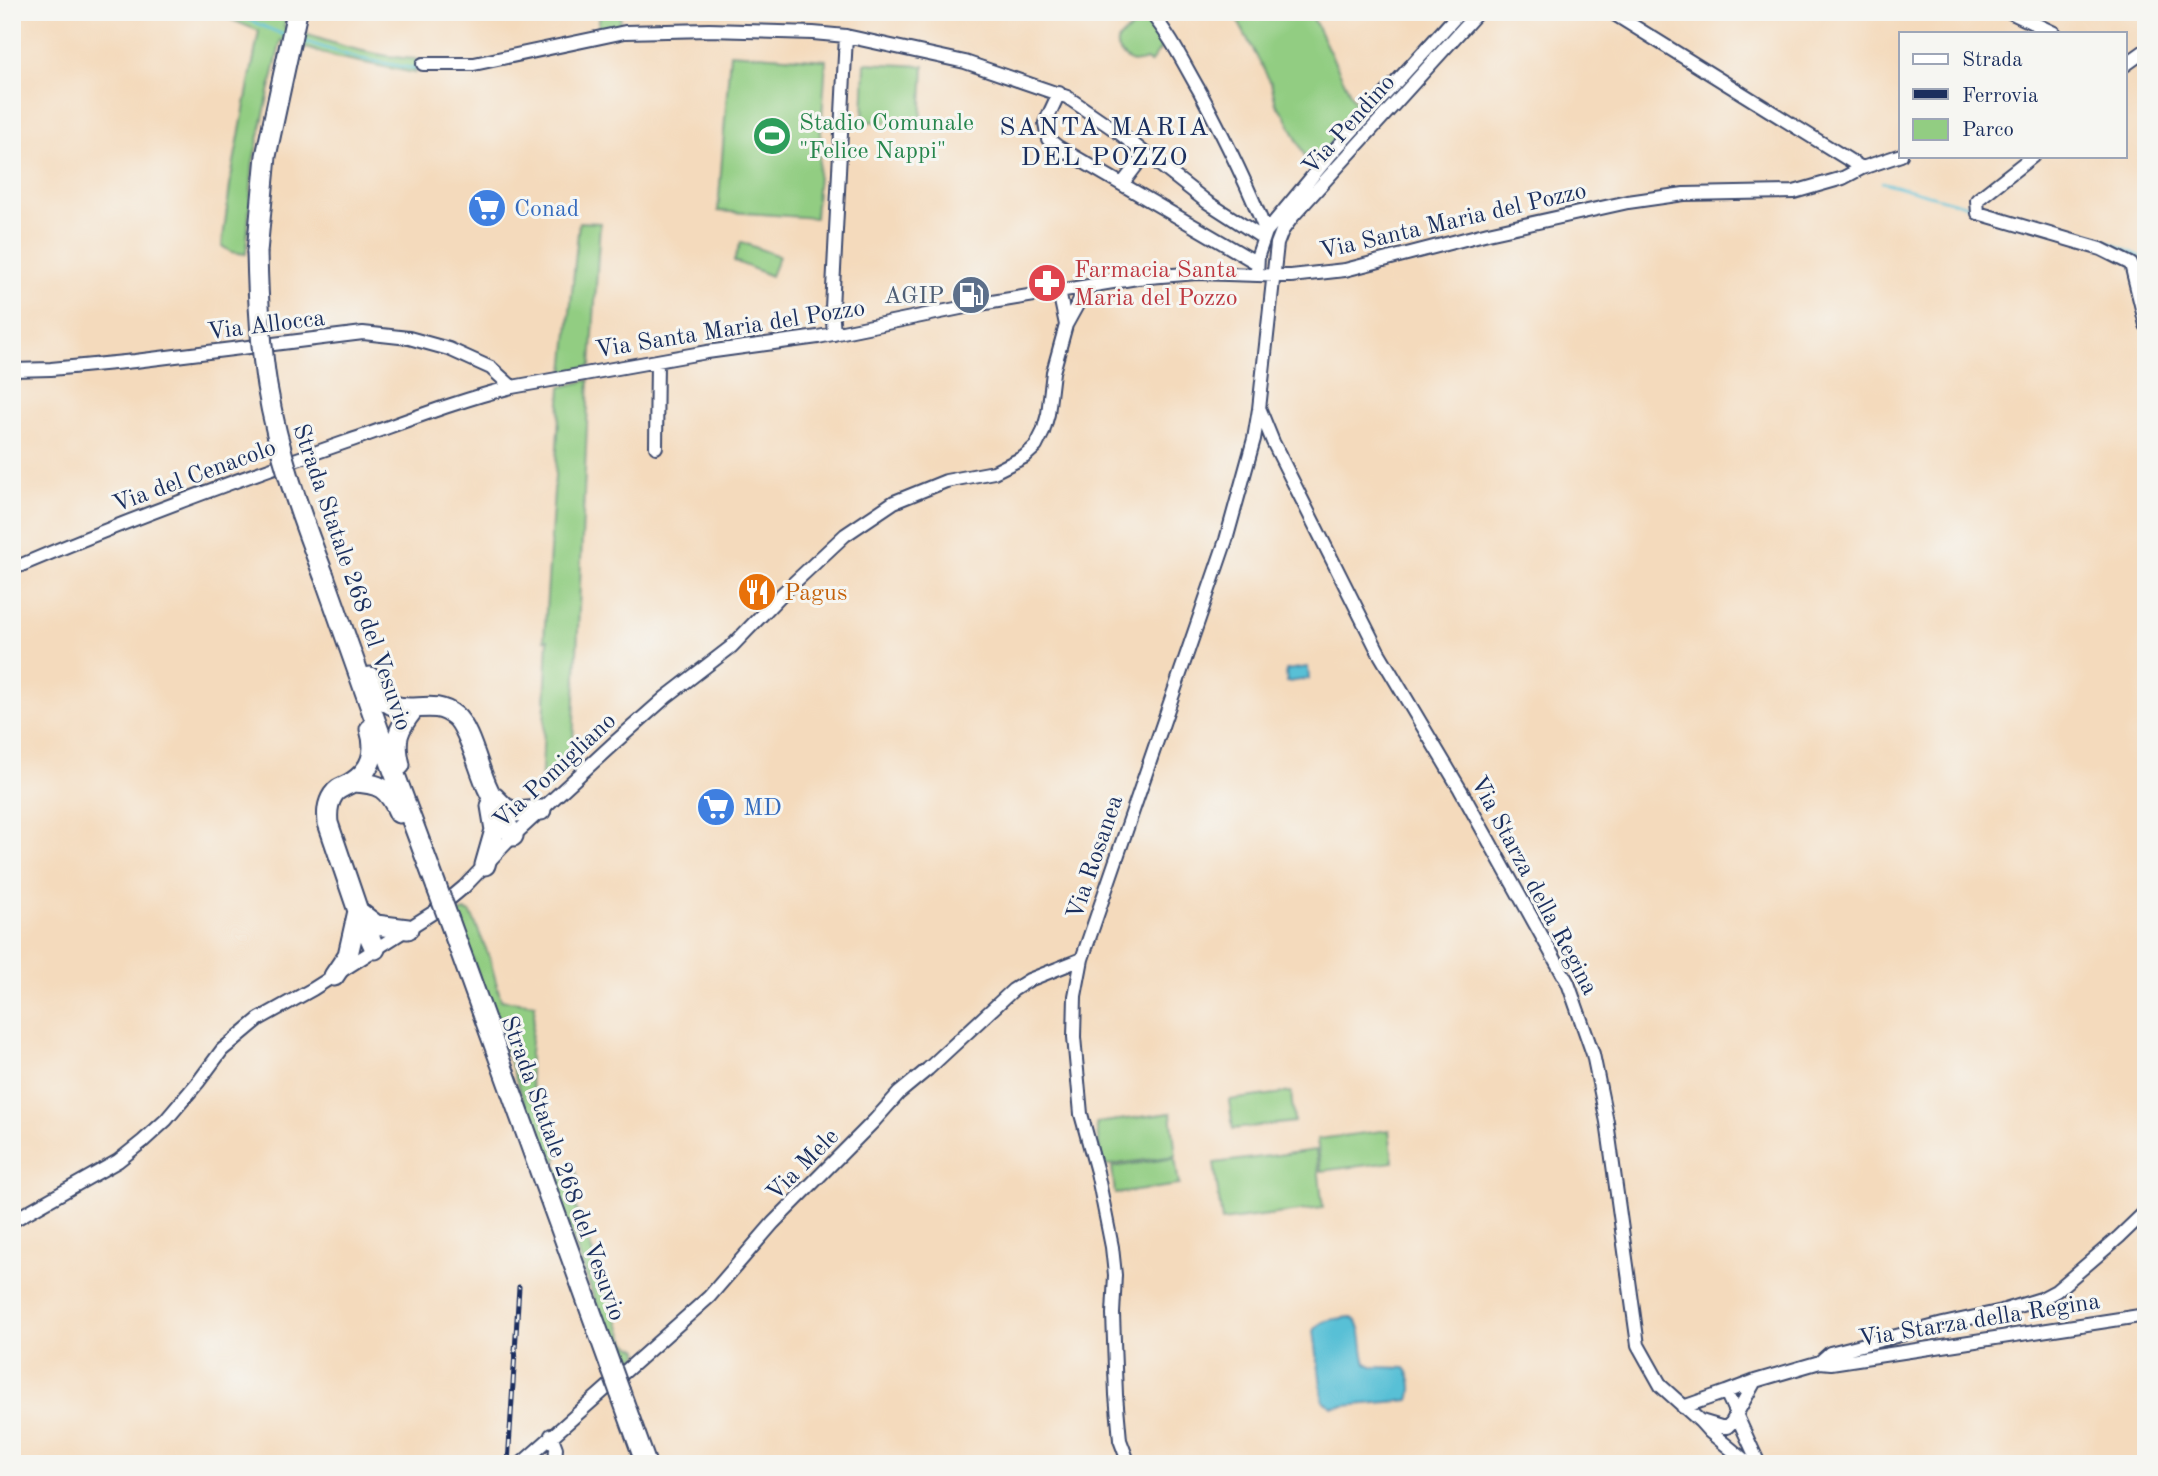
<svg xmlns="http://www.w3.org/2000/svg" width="2158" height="1476" font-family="'Old Standard TT',serif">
<rect width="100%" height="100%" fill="#f6f6f2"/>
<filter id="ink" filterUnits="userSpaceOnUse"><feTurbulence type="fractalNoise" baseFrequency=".0143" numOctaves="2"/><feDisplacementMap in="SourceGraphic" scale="14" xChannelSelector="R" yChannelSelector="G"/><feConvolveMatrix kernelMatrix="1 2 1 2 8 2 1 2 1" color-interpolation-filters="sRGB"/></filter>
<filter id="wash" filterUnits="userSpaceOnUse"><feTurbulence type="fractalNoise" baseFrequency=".00686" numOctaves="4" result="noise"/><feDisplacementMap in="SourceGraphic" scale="28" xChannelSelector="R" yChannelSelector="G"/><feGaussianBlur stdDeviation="1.57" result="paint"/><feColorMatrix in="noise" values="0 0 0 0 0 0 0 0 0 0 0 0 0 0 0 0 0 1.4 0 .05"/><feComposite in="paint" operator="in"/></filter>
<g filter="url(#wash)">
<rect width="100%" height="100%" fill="#f4dabc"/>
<!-- green -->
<path fill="#92cd82" stroke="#567e70" stroke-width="2" d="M213,12h54l19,5 -2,10c44,15 87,30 133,32l-2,14 -80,-16 -54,-17 -28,122 -7,92 -15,-2 -9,-6 9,-68 28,-147z
M600,12h21l-1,14 -22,5z
M1129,12h16l22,28 -17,23 -3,-3c-4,1 -8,3 -12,2 -7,0 -20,-11 -18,-19 3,-14 30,-12 12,-31z
M1233,12h77l49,99 -49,56 -25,-52 -9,-11 -5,-21z
M730,53l96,7 -11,158 -97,-7z
M865,63l59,3 -3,58 -58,-3z
M579,222l21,1 -9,143 -27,6z
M741,242l38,14 -8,20 -37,-15z
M589,380l-17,387 -28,25 -3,-2 7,-151 -4,1 17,-253z
M466,911l5,2 18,43 12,44 34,4c-2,29 -11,65 0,92 7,17 29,49 21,66l-12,-5 -88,-244z
M1291,1092l3,30 -61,7 -4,-29z
M1171,1113l5,43 -74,10 -6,-43z
M1389,1130l4,32 -72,9 -4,-32z
M1316,1150l7,58 -101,13 -8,-58z
M1175,1158l4,27 -64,9 -3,-27z
M547,1167l27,3 3,4 1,17 -6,6 54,145 4,4 9,3v5l-17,16 -2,-11 -4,-1z"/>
<!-- water -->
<path fill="#59c0d6" stroke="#3a789a" stroke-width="2" d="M1308,667l1,12 -22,3 -1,-12z
M1350,1317c16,6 10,31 16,46l8,4 31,1c7,8 9,22 5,32l-78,7 -9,-6 -9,-70c6,-13 23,-12 36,-14z"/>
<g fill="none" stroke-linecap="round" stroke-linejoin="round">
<!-- stream -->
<path stroke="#59c0d6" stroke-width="2.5" d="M230,12l54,23
M300,40l57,18 59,11
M1882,182l90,25
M2003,214l93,22 50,23"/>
</g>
</g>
<g filter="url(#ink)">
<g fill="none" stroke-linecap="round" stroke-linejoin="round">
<defs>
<path id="minor" d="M1150,12c20,23 34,52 49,78 25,47 48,93 67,142
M1611,12l251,156
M2010,12l44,21
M423,64h51l151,-32 84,-2 104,3 33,3 119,26 102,35 51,35 89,70 56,36
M2125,65l21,-15
M1059,93l-14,30 3,16 10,8 199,116
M2033,156l-56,44 1,13 123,36 30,15 15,61
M1123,183l22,-29
M1257,275l1,-20 8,-23 65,-78 129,-142
M1059,291l7,34
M834,334l-2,-26 14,-272
M12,370l39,-1 84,-8 228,-28 46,5 40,11 42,19 21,19
M1260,410l13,32 106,211 81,136 108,194 25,71 14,68 31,223 23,41 39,35 9,10 40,33
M656,447l1,-86
M12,569c110,-47 221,-88 334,-127 55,-19 110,-41 166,-55l195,-35 111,-15 162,-33 157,-26 60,-5 94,3 54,-6 143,-37 140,-31 56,-8 110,-2 49,-14 19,-10 39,-13
M12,1221l106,-60 25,-20 23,-21 33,-39 23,-31 37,-31 54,-30 121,-77 30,-25 49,-51 100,-92 53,-47 65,-50 51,-53 63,-59 49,-33 52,-21 48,-9 30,-15 12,-11 7,-14 5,-18 5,-42 13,-47 21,-38
M1820,1362l10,-9 113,-29 59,-13 39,-12 15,-8 63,-54 27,-26
M1726,1392l29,-11 65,-19 11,1 315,-48
M1683,1407l43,-15 33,72
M1701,1421l20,6h6l5,-5 23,-41
M551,1435l5,13 -1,16
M521,1464l188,-167 64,-74 101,-102 25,-28 29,-24 85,-79 16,-10 53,-21
M1129,1464l-9,-24 -4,-45 -3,-81 2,-39 -3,-28 -15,-75 -16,-58 -7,-77 1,-41 7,-37 144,-419 28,-101 5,-30 18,-165 5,-13 11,-15 185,-204"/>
<path id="highway" d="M257,252l9,-96 31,-144
M324,576l61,172 52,140
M370,677c24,56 55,14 85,39 14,11 24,55 33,73 7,16 17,32 25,47
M370,729c7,23 2,41 -19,54 -7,4 -14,5 -18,12 -6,9 -6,18 -5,28l30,88 17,38
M400,765c-6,-25 -3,-35 13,-55
M352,782c28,1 36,6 47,31
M494,797l11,11 10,4 26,-2
M485,865l10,-35 -4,-24
M359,912l17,13 32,4
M449,920l163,450
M334,976l14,-21 10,-44
M620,1392l26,72"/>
</defs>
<!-- minor casing -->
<use href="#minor" stroke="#3c496c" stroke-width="16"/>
<!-- highway casing -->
<use href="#highway" stroke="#3c496c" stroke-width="23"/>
<!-- minor -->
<use href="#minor" stroke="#fff" stroke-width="12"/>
<!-- highway -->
<use href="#highway" stroke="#fff" stroke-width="19"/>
<defs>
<path id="rail" d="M508,1464l11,-177"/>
</defs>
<!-- rail casing -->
<use href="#rail" stroke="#1b2f5e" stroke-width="5"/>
<!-- rail -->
<use href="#rail" stroke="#f6f6f2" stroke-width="2.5" stroke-dasharray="8" stroke-linecap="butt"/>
<defs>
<path id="highway-bridge" d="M257,252c1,45 3,90 10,134 11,66 33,128 57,190
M437,888l12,32
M612,1370l8,22"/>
</defs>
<!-- highway-bridge casing -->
<use href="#highway-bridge" stroke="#3c496c" stroke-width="23" stroke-linecap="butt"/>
<!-- highway-bridge -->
<use href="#highway-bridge" stroke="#fff" stroke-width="19"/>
</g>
</g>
<!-- icons -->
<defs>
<symbol id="stadium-disc" viewBox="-11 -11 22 22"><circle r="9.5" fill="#2e9e5b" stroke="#f6f6f2"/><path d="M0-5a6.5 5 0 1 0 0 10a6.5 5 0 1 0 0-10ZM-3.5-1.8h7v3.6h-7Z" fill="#fff"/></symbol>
<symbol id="supermarket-disc" viewBox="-11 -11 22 22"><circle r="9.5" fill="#3f7fe0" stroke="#f6f6f2"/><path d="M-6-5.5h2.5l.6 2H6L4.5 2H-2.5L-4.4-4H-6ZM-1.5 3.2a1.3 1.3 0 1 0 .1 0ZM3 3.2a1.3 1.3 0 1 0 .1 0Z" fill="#fff"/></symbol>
<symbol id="pharmacy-disc" viewBox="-11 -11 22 22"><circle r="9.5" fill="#e0444e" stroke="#f6f6f2"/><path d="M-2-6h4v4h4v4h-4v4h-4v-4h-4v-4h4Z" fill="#fff"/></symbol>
<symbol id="fuel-disc" viewBox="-11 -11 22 22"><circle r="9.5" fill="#5c6f8a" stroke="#f6f6f2"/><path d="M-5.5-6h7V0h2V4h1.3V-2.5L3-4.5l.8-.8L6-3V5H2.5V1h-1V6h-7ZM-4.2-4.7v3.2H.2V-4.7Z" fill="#fff"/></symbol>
<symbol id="restaurant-disc" viewBox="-11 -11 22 22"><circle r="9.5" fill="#e8710a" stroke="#f6f6f2"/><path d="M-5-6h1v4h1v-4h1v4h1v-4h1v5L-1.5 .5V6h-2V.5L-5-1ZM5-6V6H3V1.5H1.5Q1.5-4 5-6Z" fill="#fff"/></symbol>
</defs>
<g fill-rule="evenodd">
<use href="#stadium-disc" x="750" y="114" width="44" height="44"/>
<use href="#supermarket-disc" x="465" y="186" width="44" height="44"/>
<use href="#pharmacy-disc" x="1025" y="261" width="44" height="44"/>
<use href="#fuel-disc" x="949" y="273" width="44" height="44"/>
<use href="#restaurant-disc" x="735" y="570" width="44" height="44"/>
<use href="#supermarket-disc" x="694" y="785" width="44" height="44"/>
</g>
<g text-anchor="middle" stroke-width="6" stroke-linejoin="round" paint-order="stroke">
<!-- leisure labels -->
<g font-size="24" fill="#27864d" stroke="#f6f6f2" text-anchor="start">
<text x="799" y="130">Stadio Comunale<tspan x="799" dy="28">"Felice Nappi"</tspan></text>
</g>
<!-- street labels -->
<g font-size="24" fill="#1b2f5e" stroke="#f6f6f2">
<text transform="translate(1348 124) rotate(-48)" y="8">Via Pendino</text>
<text transform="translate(1453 220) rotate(-13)" y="8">Via Santa Maria del Pozzo</text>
<text transform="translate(266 324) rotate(-7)" y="8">Via Allocca</text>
<text transform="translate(730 328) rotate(-9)" y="8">Via Santa Maria del Pozzo</text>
<text transform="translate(194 475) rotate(-20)" y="8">Via del Cenacolo</text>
<text transform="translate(353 577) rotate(71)" y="8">Strada Statale 268 del Vesuvio</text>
<text transform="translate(554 770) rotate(-43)" y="8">Via Pomigliano</text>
<text transform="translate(1094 857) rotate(-71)" y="8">Via Rosanea</text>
<text transform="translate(1535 885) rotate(62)" y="8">Via Starza della Regina</text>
<text transform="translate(802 1164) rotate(-45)" y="8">Via Mele</text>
<text transform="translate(564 1168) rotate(70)" y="8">Strada Statale 268 del Vesuvio</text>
<text transform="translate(1979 1319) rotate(-9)" y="8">Via Starza della Regina</text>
</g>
<!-- shop labels -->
<g font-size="24" fill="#366cbe" stroke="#f6f6f2" text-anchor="start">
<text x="514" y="216">Conad</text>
<text x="743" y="815">MD</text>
</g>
<!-- health labels -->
<g font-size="24" fill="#be3a42" stroke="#f6f6f2" text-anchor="start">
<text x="1074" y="277">Farmacia Santa<tspan x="1074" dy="28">Maria del Pozzo</tspan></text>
</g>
<!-- service labels -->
<g font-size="24" fill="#4e5e75" stroke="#f6f6f2" text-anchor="end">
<text x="944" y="303">AGIP</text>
</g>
<!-- food labels -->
<g font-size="24" fill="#c56008" stroke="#f6f6f2" text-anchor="start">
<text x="784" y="600">Pagus</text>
</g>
<!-- neighbourhood labels -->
<g font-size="26" letter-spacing="2" fill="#1b2f5e" stroke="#f6f6f2">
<text x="1105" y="135">SANTA MARIA<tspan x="1105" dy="30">DEL POZZO</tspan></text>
</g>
</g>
<!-- margin -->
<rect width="2158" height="1476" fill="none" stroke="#f6f6f2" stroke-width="42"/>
<!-- legend -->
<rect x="1899" y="32" width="228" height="126" fill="#f6f6f2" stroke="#9ea6b7" stroke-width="2"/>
<rect x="1913" y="54" width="35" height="10" fill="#ffffff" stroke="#9ea6b7" stroke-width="2"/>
<text x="1962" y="66" font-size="21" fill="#1b2f5e">Strada</text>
<rect x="1913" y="89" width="35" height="10" fill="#1b2f5e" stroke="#9ea6b7" stroke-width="2"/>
<text x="1962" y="102" font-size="21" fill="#1b2f5e">Ferrovia</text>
<rect x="1913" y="119" width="35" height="21" fill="#92cd82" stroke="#9ea6b7" stroke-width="2"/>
<text x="1962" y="136" font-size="21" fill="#1b2f5e">Parco</text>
</svg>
